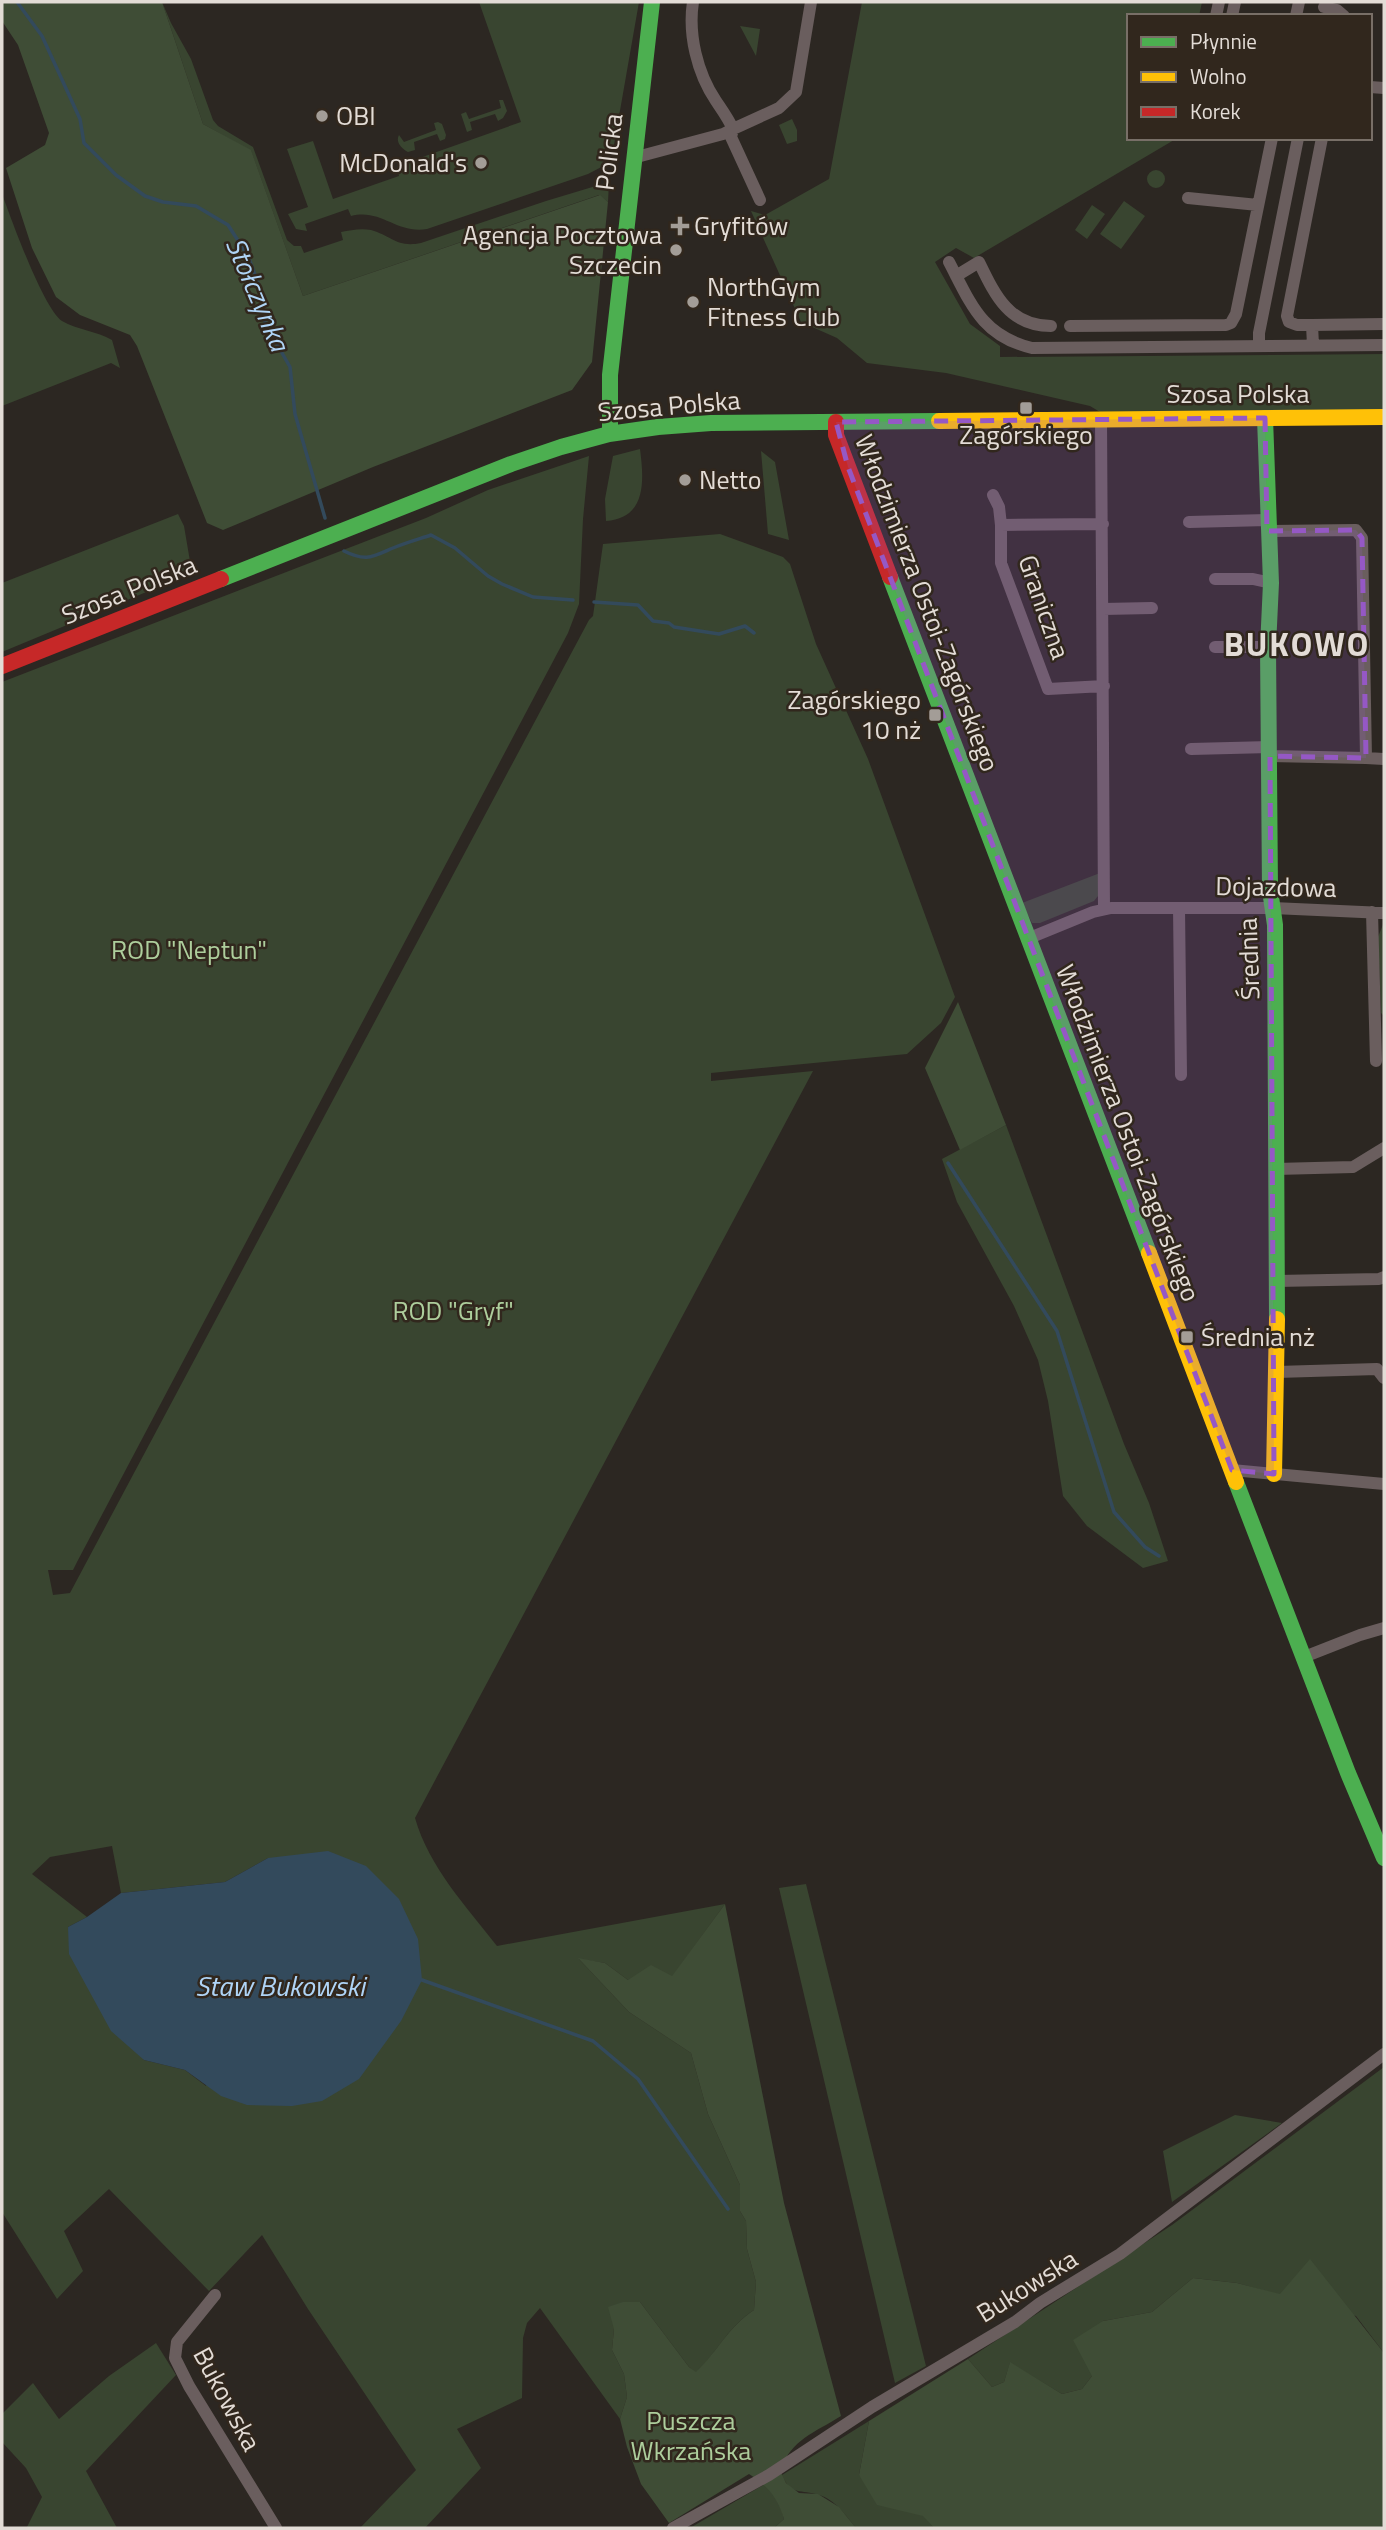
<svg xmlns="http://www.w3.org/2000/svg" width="1386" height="2530" font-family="'Titillium Web',sans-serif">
<rect width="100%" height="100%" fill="#2c2722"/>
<!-- green -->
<path fill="#394530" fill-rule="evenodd" d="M162,2l9,21 20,36 22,61 5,6 35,21 34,93 7,6h7l3,7 39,-13 -2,-8c10,-2 20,-4 30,-2 21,6 26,18 50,13l125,-42 63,-19 -1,20 -9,-7 -296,101 -52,-145 -48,-27z
M479,2h160l-28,160 -23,12 -161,55c-31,5 -46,-21 -76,-13l-3,-7 -43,15 2,7 -11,-2 -8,-15 20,-7 -21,-58 26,-8 20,58 66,-23 -2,-10 124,-44z
M862,2h340l-3,14h-70v122l45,2 -200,118 -18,-10 -21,14 35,62 30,22v11l384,-3v56l-284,2 -10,-6 -144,-33 -79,-10 -30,-25 -36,-16 -50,-111 14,4 64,-36z
M740,26l20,3 -4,27z
M499,100h4l4,11 -4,7 -5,3 -3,-7 -25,8 2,8 -5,2 -6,-18 5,-2 3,7 32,-11z
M792,119l5,11v11l-10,3 -8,-19z
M438,122l4,2 4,11 -1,4 -5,2 -3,-7 -23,8 1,8 -7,2c-6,-3 -13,-10 -9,-17l5,7 32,-12 -2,-7z
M1147 179a9 9 0 1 1 18 0a9 9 0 1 1-18 0Z
M2,194c9,24 41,114 60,127 15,9 35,10 50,19l8,28 -9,-5 -109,43z
M1124,201l21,15 -24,33 -21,-15z
M1092,205l13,9 -18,25 -12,-9z
M640,449c4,31 7,69 -34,72l-1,-22 8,-43z
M761,451l14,11 14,78 -21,-6z
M589,456l-6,63 -4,85 -11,29 -491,929 -4,8h-25l5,25 17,-2 519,-973 4,-4 10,-72 117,-10 63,23 7,7 26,80 52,115 87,238 -14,26 -34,31 -196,19v8l102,-10 -398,747c14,49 51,88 82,128l228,-42 -53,73 -44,3 -23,-17 -26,-4 50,53 62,41 17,61 32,71v26l6,10 1,28 9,33 -2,28c-26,17 -36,41 -58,63l-7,-6 -49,-65 -26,27 -2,21 12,24 3,23 -7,22 -80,-111 -13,15 -4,15 -1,60 -65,31 24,39 -56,60h-65l56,-58 -108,-161 -46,-74 -53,56 -100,-102 -45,42 19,40 -26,28 -55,-87v-1530l424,-164 62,-28zM112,1846l9,47 104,-11 43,-24 -62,228 -21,-16 -41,-10 -76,-133 19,-10 -55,-43 18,-17z
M178,514l6,12 8,47 -190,79v-69z
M1100,873l-2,23 -4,5 -54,22h-8l-10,-20z
M1384,922v94l-3,-3 -3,-76z
M1006,1125l118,319 25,59 19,58 -25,7 -56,-42 -24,-30 -15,-95 -10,-41 -24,-54 -57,-104 -15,-43z
M806,1884l120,482 -31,17 -116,-495z
M1384,2067v286l-28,-37 -119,-33 -44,-5 -41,34 -49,9 -11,55 -10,13 -20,5 -52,-31 -6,19 -12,5 -24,-28 204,-134z
M1235,2115l47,8 -110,79 -9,-51z
M156,2343l20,32 -90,96 31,57 -90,-1 15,-30 -16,-29 -24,-26v-28l31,-31 26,36 50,-43z
M869,2421l-10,54 65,41 10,12h-78c-11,-13 -20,-28 -37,-33 -18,-6 -28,1 -37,-20z
M765,2484l15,19 4,16 -10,9h-84z"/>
<!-- forest -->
<path fill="#3f4d36" d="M2,2h160l41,122 48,26 52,146 297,-101 8,7 -16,160 -20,28 -199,77 -150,63 -16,-7 -70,-177 -7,-11 -50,-20 -24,-18 -24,-49 -26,-80 39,-23 4,-12 -31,-88 -16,-24z
M958,1002l48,123 -46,25 -35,-82z
M725,1904l59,299 57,213c-27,17 -49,23 -61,54l6,13 13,10 19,1 21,13 17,21h-82l10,-9c-6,-21 -16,-33 -35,-45l-80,49 -28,-39 -14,-37 -7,-28 7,-22 -3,-23 -12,-24 2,-21 -6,-22 15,-5h17l49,65 7,5c22,-21 32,-45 58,-62l2,-28 -9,-33 -1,-28 -6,-10v-26l-32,-71 -17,-61 -62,-41 -51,-54 27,5 23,17 23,-15 21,11z
M1310,2259l74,94v171l-4,4h-446l-11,-12 -46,-11 -18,-30 10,-54 99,-62 24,28 12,-5 6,-20 52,32 20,-5 10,-13 -19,-36 30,-19 49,-9 41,-34 44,5 43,11z"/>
<!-- water -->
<path fill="#334a5c" d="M328,1851l38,15 33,33 19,40 4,41 -21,41 -42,58 -37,22 -30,5 -45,-1 -26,-9 -36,-26 -41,-10 -33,-29 -42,-77 -1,-27 19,-10 34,-24 104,-11 43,-24z"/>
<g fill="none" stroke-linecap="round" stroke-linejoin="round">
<!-- stream -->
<path stroke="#334a5c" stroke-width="3.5" d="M17,2l25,34 38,83 4,24 32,32 29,21 18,6 33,4 32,19 20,31 12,32 5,35 25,44 5,47 30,104
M344,551c22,11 28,6 49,-3 12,-5 26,-9 38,-13l24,13 33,28 14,8 31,13 40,3
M594,602l44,3 15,16 16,2 5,4 45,7 26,-8 9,7
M948,1163l109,168 57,181 31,35 14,9
M422,1980l171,61 45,38 90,130"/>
<!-- street -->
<path stroke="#6a5e5e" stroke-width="12" d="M1324,7l13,3 7,6
M1216,16l3,-14
M1232,16l3,-14
M1296,16l3,-14
M1370,87l14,1
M633,158l90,-24 10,-5c-5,-11 -11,-19 -17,-28 -19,-28 -28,-67 -23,-99
M1188,198l70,7
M760,200l-29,-63 2,-8 46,-21 17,-16 15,-90
M949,262c22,42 33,74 83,86l352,-3
M956,276l23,-14c16,33 30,64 72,64
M1312,325l72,-1
M1070,326l156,-1 5,-2 5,-9 36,-176
M1259,345v-12l39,-195
M1313,345l-1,-20h-15l-8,-3 -2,-6 35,-178
M1101,419l3,490
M993,495l6,12 2,18
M1189,522l78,-2
M1103,524l-102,1v38l47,126 56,-3
M1268,531l88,-1 6,8 4,220 -96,-2
M1215,579h38l18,4
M1103,609l49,-1
M1215,647h53
M1191,749l79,-2
M1366,758l18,1
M1179,908l2,167
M1372,912l4,149
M1027,939l66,-27 18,-4h162l111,5
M1276,1169l77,-2 31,-19
M1277,1281l102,-2 5,-2
M1277,1372l100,-3 7,9
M1232,1470l152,14
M1304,1657l56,-22 24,-7
M215,2295l-38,47 -2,16 14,28 87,142
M673,2528l96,-53 103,-68 143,-85 25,-19 80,-49 264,-200"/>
<!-- fast -->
<path stroke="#4caf50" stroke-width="16" d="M1265,418l6,165 -3,64 2,243 5,35 2,394
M610,433v-58l42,-373
M890,577l259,676
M221,579l290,-115 50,-17 48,-13 49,-7 53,-4 228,-2
M1236,1482l112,291 36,85"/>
<!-- slow -->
<path stroke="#ffc107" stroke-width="16" d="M939,421l445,-4
M1149,1253l87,229
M1274,1474l3,-155"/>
<!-- jam -->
<path stroke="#c62828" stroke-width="16" d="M836,422v13l54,142
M2,666l219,-87"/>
</g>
<!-- marked area -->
<path fill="#9558c5" fill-opacity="0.2" stroke="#9558c5" stroke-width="5" stroke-dasharray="14 9" stroke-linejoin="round" d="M1265,418l2,113 89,-1 6,8 4,220 -96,-2 4,718 -42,-4 -384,-1003 -12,-45z"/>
<!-- markers -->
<g fill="#a39d97" stroke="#31271d" stroke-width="2.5">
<circle cx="322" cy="116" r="7"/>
<circle cx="481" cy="163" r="7"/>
<path d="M676.5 215.5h7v7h7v7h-7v7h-7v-7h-7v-7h7z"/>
<circle cx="676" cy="250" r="7"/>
<circle cx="693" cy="302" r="7"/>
<rect x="1019" y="401" width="14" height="14" rx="3.5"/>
<circle cx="685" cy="480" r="7"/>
<rect x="928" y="708" width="14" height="14" rx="3.5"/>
<rect x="1180" y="1330" width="14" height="14" rx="3.5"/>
</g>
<g text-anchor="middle" stroke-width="5" stroke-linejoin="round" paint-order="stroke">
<!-- poi labels -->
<g font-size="26" fill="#e3dcd6" stroke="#31271d" text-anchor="start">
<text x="336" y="125">OBI</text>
<text x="467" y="172" text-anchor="end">McDonald's</text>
<text x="694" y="235">Gryfitów</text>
<text x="662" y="244" text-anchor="end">Agencja Pocztowa<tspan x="662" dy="30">Szczecin</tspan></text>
<text x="707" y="296">NorthGym<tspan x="707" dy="30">Fitness Club</tspan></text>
<text x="1026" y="444" text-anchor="middle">Zagórskiego</text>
<text x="699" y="489">Netto</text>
<text x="921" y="709" text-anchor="end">Zagórskiego<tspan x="921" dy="30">10 nż</tspan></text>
<text x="1201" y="1346">Średnia nż</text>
</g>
<!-- street labels -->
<g font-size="26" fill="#e3dcd6" stroke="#31271d">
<text transform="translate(609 152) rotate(-83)" y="9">Policka</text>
<text x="1238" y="403">Szosa Polska</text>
<text transform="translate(669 406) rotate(-5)" y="9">Szosa Polska</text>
<text transform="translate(129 590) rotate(-22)" y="9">Szosa Polska</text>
<text transform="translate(927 603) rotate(69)" y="9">Włodzimierza Ostoi-Zagórskiego</text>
<text transform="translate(1044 607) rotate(71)" y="9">Graniczna</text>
<text transform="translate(1276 887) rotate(1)" y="9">Dojazdowa</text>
<text transform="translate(1249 959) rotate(-92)" y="9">Średnia</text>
<text transform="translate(1128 1133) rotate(69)" y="9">Włodzimierza Ostoi-Zagórskiego</text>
<text transform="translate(1027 2286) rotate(-32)" y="9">Bukowska</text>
<text transform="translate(227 2399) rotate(62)" y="9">Bukowska</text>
</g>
<!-- park labels -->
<g font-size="26" fill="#adce9c" stroke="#31271d">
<text x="189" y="959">ROD "Neptun"</text>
<text x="453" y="1320">ROD "Gryf"</text>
<text x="691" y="2430">Puszcza<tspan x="691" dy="30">Wkrzańska</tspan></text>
</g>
<!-- water labels -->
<g font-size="28" font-style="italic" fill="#afd4f6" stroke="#31271d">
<text transform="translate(258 294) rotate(67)" y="10">Stołczynka</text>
<text x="280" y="1996">Staw Bukowski</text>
</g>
<!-- district labels -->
<g font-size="33" font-weight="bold" letter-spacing="2" fill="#e3dcd6" stroke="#31271d">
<text x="1297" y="656">BUKOWO</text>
</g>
</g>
<!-- border -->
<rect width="1386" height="2530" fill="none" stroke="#e3dcd6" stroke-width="7"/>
<!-- legend -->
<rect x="1127" y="14" width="245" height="126" fill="#31271d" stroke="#786f67" stroke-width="2"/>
<rect x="1141" y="37" width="35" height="10" fill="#4caf50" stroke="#786f67" stroke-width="2"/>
<text x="1190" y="49" font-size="21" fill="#e3dcd6">Płynnie</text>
<rect x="1141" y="72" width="35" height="10" fill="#ffc107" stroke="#786f67" stroke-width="2"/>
<text x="1190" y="84" font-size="21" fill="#e3dcd6">Wolno</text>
<rect x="1141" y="107" width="35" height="10" fill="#c62828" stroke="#786f67" stroke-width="2"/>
<text x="1190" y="119" font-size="21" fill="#e3dcd6">Korek</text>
</svg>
